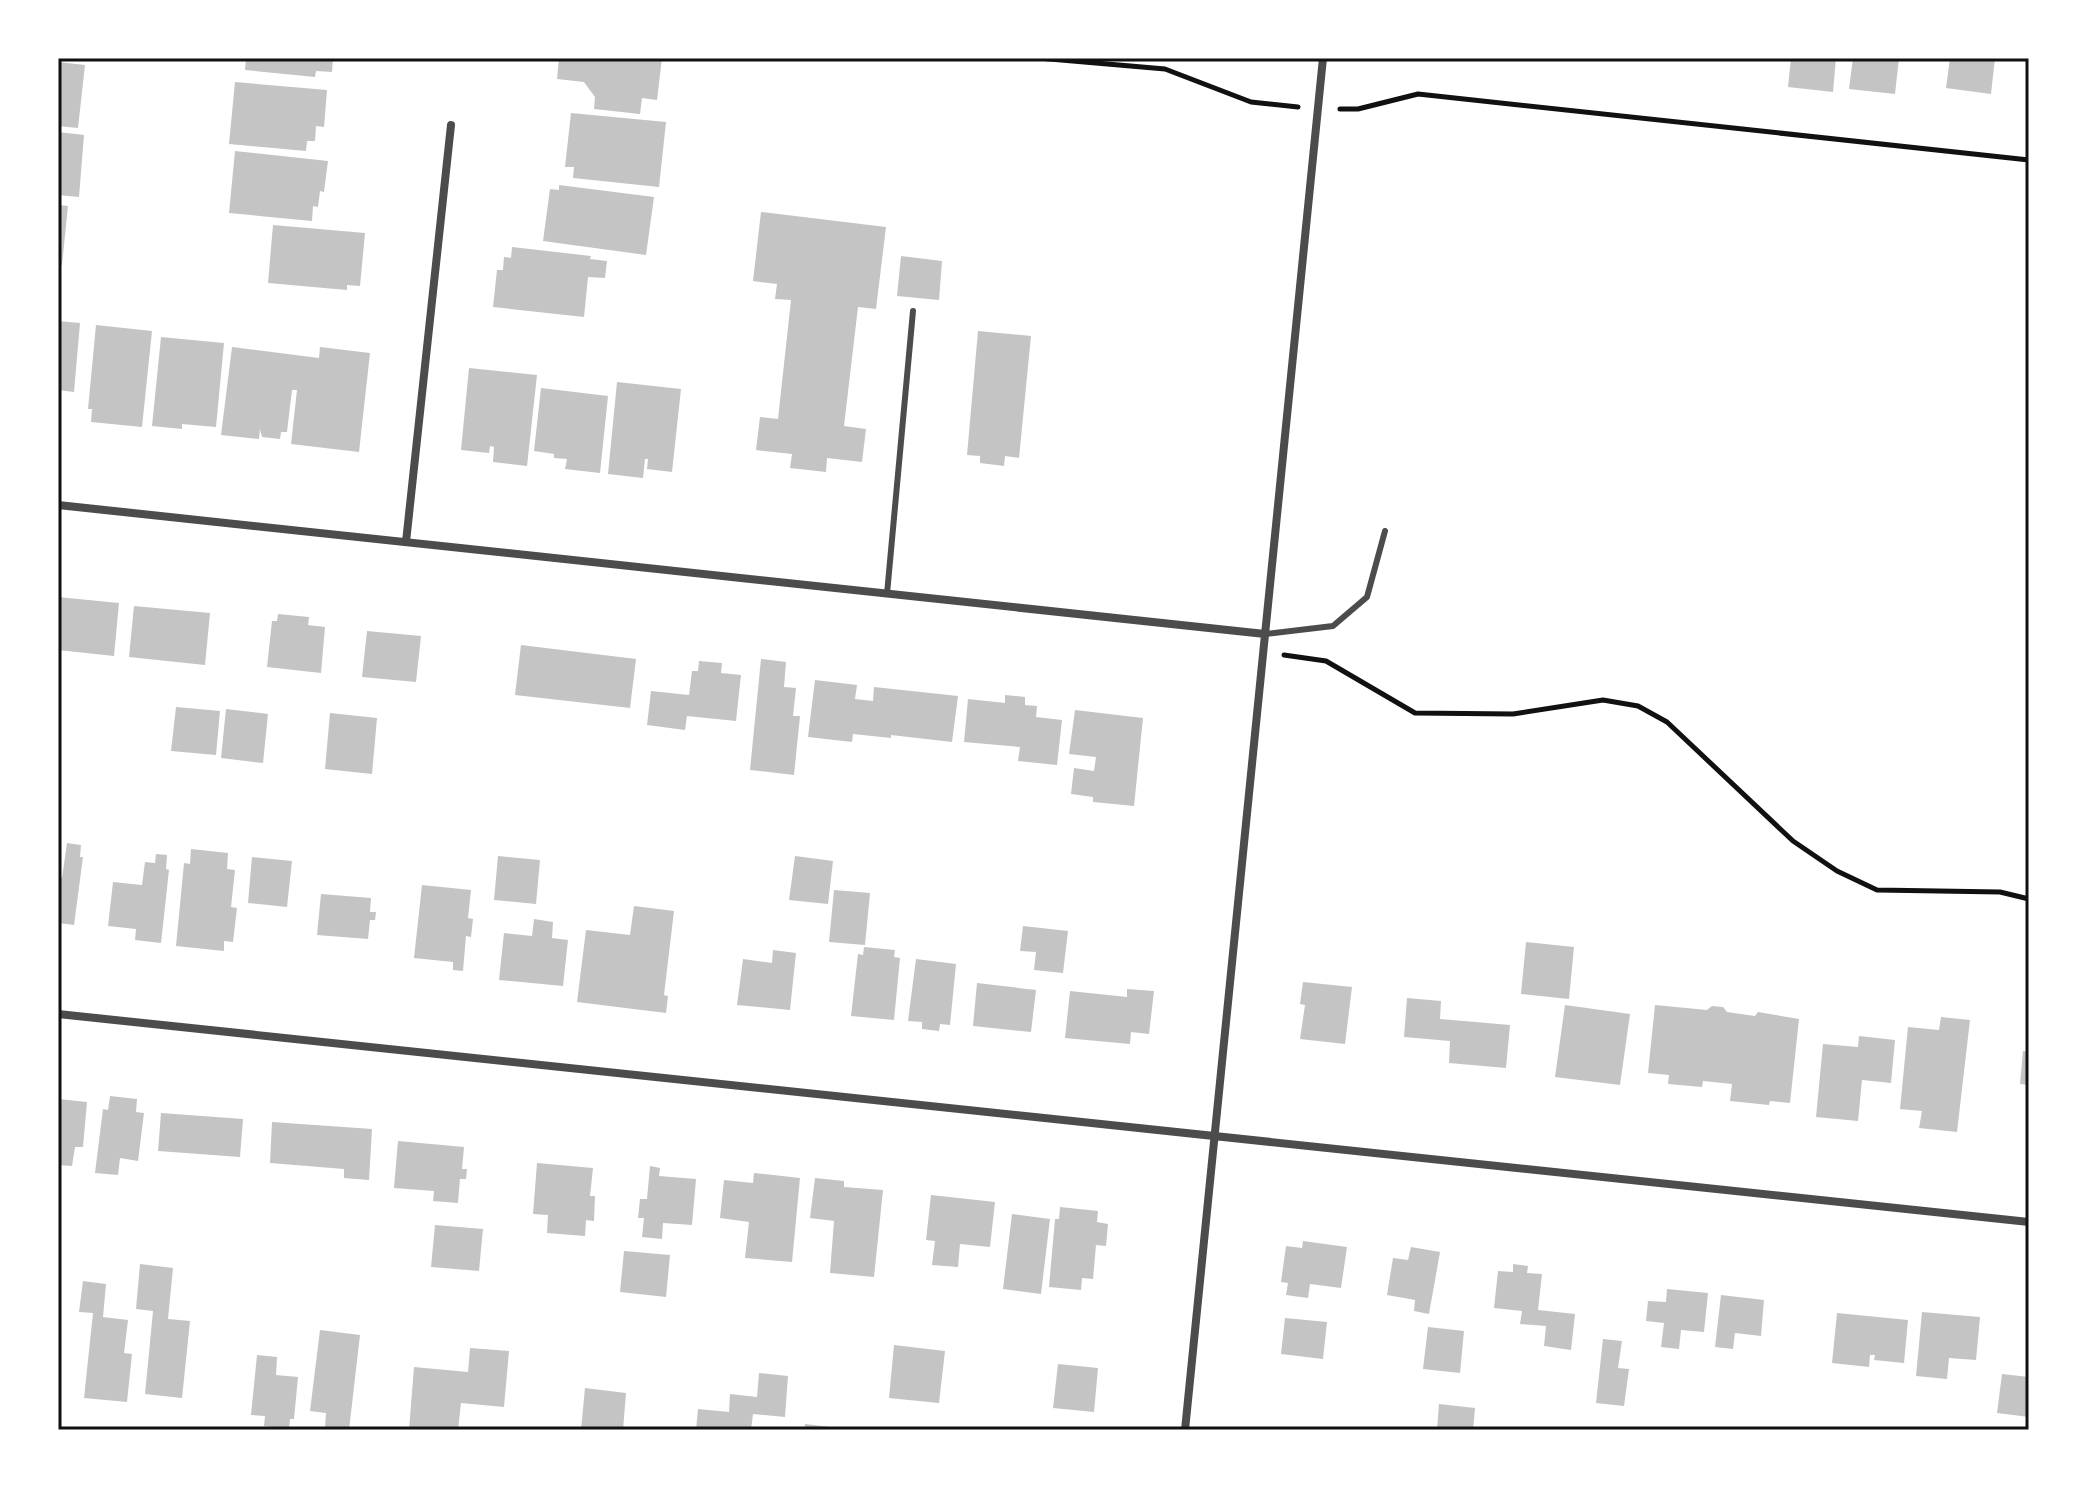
<svg xmlns="http://www.w3.org/2000/svg" width="2087" height="1488" font-family="'Source Serif 4',serif">
<rect width="100%" height="100%" fill="#fff"/>
<!-- building -->
<path fill="#c4c4c4" d="M246,58h87l-1,14 -16,-1 -1,6 -70,-7z
M559,58h103l-5,42 -15,-2 -2,16 -46,-5 1,-12 -11,-15 -27,-3z
M1791,58h45l-3,34 -45,-5z
M1853,58h46l-4,36 -46,-5z
M1950,58h45l-4,36 -45,-6z
M58,62l27,3 -7,63 -20,-2z
M235,82l92,8 -3,37 -8,-1 -1,15h-8l-1,10 -77,-7z
M571,113l95,9 -7,65 -86,-9 1,-11h-9z
M58,132l26,3 -5,62 -21,-2z
M235,151l93,10 -4,31 -4,-1 -2,16 -5,-1 -1,15 -83,-8z
M559,185l95,12 -8,58 -103,-14 7,-52 9,1z
M58,205l10,1 -6,59h-4z
M761,212l125,15 -10,82 -18,-2 -14,119 22,3 -4,33 -35,-4 -1,14 -36,-4 2,-14 -36,-4 4,-33 18,2 13,-119 -16,-1 2,-15 -24,-3z
M273,225l92,8 -5,53 -13,-1v5l-79,-7z
M512,247l79,9 -1,3 17,2 -2,17 -17,-1 -4,40 -91,-10 4,-37h6l1,-13 7,1z
M901,256l41,5 -3,39 -42,-4z
M58,321l22,2 -6,69 -16,-2z
M96,325l56,6 -10,96 -51,-5 1,-13h-4z
M978,331l53,5 -12,122 -14,-2 -1,10 -24,-3v-7l-13,-1z
M161,337l63,6 -8,84 -34,-3v5l-30,-3z
M232,347l87,11 1,-11 50,6 -11,99 -68,-8 6,-54h-5l-5,42h-6l-1,7 -18,-2 -2,-8 -1,10 -38,-4z
M469,368l68,7 -10,91 -34,-4 1,-15 -4,-1 -1,7 -28,-3z
M617,382l64,7 -9,83 -25,-3 1,-10h-3l-2,19 -35,-4z
M541,388l67,8 -8,77 -35,-4 2,-10 -13,-1v-4l-20,-3z
M58,597l61,6 -5,53 -56,-6z
M134,606l76,7 -5,52 -76,-8z
M278,614l31,3 -1,8 17,2 -4,46 -54,-6 5,-46h5z
M367,631l54,5 -5,46 -54,-5z
M521,645l115,14 -6,49 -115,-13z
M761,659l25,3 -2,25 12,1 -3,28h7l-6,59 -44,-5z
M699,661l23,2 -1,10 20,2 -5,46 -49,-5 -2,14 -38,-5 4,-34 38,4 3,-24h6z
M815,680l42,5 -2,14 18,2 1,-14 84,9 -6,46 -61,-7v3l-38,-4 -1,8 -44,-5z
M1005,695l20,2v8l12,1 -1,11 26,3 -5,45 -39,-4 2,-14 -56,-5 4,-43 37,4z
M176,707l44,4 -4,44 -45,-4z
M226,709l42,5 -5,49 -42,-5z
M1075,710l68,8 -9,88 -41,-4v-5l-22,-3 3,-26 20,3 2,-14 -27,-3z
M330,713l47,5 -5,56 -47,-5z
M67,843l14,2 -1,12h3l-9,68 -16,-2v-45h4z
M191,849l37,4 -1,16 8,1 -4,37 6,1 -4,34 -9,-1v10l-48,-5 8,-83 6,1z
M156,854l11,1 -1,14 3,1 -8,73 -26,-3 1,-11 -28,-3 5,-44 29,3 3,-23 10,1z
M498,856l42,4 -4,44 -42,-4z
M795,856l38,5 -5,43 -39,-4z
M252,857l40,4 -5,46 -39,-4z
M422,885l49,5 -3,28 5,1 -2,18 -5,-1 -3,35 -10,-1v-8l-39,-4z
M834,890l36,3 -5,52 -36,-3z
M321,894l50,4 -1,14h6l-1,8h-5l-2,19 -51,-4z
M634,906l40,5 -10,84 4,1 -2,17 -89,-11 9,-72 44,5z
M534,919l19,3 -1,16 16,2 -5,46 -64,-6 5,-47 28,3z
M1023,926l45,5 -5,42 -29,-3 2,-18 -16,-1z
M1526,942l48,5 -5,52 -48,-5z
M864,947l31,3 -1,7 6,1 -6,62 -43,-4 7,-62 5,1z
M773,950l23,3 -6,57 -53,-5 6,-46 29,4z
M916,959l40,5 -6,61 -10,-1 -1,7 -17,-2v-7l-14,-1z
M1303,982l49,5 -7,57 -45,-5 5,-34 -5,-1z
M977,983l59,7 -5,42 -58,-6z
M1127,989l27,2 -5,43 -18,-2 -1,12 -65,-6 5,-47 57,6z
M1407,998l34,3 -1,18 70,6 -4,43 -57,-5 1,-22 -46,-4z
M1565,1005l65,9 -10,71 -65,-8z
M1655,1005l52,5 5,-4 11,1 4,5 28,4 3,-4 41,7 -9,84 -20,-2 -1,4 -39,-4 2,-17 -29,-3 -1,6 -34,-3 1,-9 -21,-2z
M1941,1017l29,3 -13,112 -38,-4 3,-17 -22,-2 8,-82 31,3z
M1859,1036l36,4 -4,43 -29,-3 -4,41 -42,-4 7,-73 35,3z
M2023,1051l6,1v33l-9,-1z
M110,1096l27,3 -1,13 8,1 -6,48 -18,-3 -2,17 -23,-2 8,-64 5,1z
M58,1099l29,3 -4,45h-8l-3,19 -14,-1z
M161,1113l82,6 -3,38 -82,-6z
M272,1122l100,7 -3,51 -25,-2v-9l-74,-6z
M398,1141l66,6 -2,22h5l-1,10h-6l-2,24 -25,-2 1,-10 -40,-3z
M537,1163l56,5 -3,28h5l-1,25 -8,-1 -1,16 -38,-3 1,-18 -15,-1z
M650,1166l10,2 -1,8 37,3 -4,46 -29,-2 -1,16 -20,-2 2,-19h-6l2,-19h7z
M754,1173l46,5 -8,84 -47,-4 4,-36 -29,-4 4,-38 29,3z
M815,1178l29,3v6l39,3 -9,87 -44,-4 4,-52 -24,-3z
M931,1195l64,7 -5,45 -30,-3 -2,23 -26,-2 3,-24 -9,-1z
M1060,1207l38,4 -1,11 11,2 -2,22 -10,-1 -3,34 -11,-1 -1,12 -32,-3 6,-68h4z
M1012,1214l38,5 -9,75 -38,-5z
M435,1225l48,4 -4,42 -48,-4z
M1303,1241l44,6 -6,41 -31,-4 -2,14 -22,-3 2,-12 -7,-1 5,-36 16,2z
M1411,1247l29,5 -11,62 -15,-3 1,-11 -28,-5 6,-37 15,2z
M624,1251l46,4 -4,42 -46,-5z
M140,1264l33,4 -5,51 22,2 -8,77 -37,-4 8,-83 -17,-2z
M1513,1264l15,2 -1,7 15,1 -4,36 37,4 -4,36 -27,-4 2,-20 -26,-2 2,-13 -28,-3 4,-37 15,1z
M83,1281l23,3 -3,33 25,3 -4,33 8,1 -5,48 -43,-4 9,-85 -14,-1z
M1667,1289l41,4 -4,39 -23,-2 -2,19 -18,-2 3,-24 -18,-2 2,-20 18,1z
M1721,1295l43,5 -3,36 -26,-3 -2,16 -18,-2z
M1922,1312l58,5 -4,43 -27,-2 -2,21 -31,-3z
M1837,1313l71,7 -4,43 -30,-3 1,-5h-5l-1,12 -37,-4z
M1285,1318l42,4 -4,37 -42,-5z
M1428,1327l36,4 -4,42 -37,-4z
M320,1330l40,5 -11,95 -24,-2 1,-15 -16,-2z
M1603,1339l19,2 -4,27 11,1 -5,37 -28,-3z
M894,1345l51,6 -6,52 -50,-5z
M470,1348l39,3 -5,56 -43,-4 -3,27h-49l5,-63 54,5z
M257,1355l20,2 -1,18 22,2 -4,42h-4l-1,10 -25,-3 1,-10 -14,-1z
M1058,1364l40,4 -4,44 -41,-4z
M759,1373l29,3 -3,41 -32,-3 -2,16h-55l2,-21 31,3 1,-18 27,3z
M2002,1374l27,3v40l-32,-4z
M585,1388l41,5 -3,37h-42z
M1439,1404l36,4 -2,22h-36z
M805,1424l34,4v2h-34z"/>
<g fill="none" stroke-linecap="round" stroke-linejoin="round">
<!-- path -->
<path stroke="#111" stroke-width="5" d="M1038,58l127,11 86,33 47,5
M1340,109h18l60,-15 611,66
M1284,655l42,6 89,52 98,1 90,-14 35,6 29,16 126,119 44,30 40,19 123,2 29,7"/>
<!-- service -->
<path stroke="#4c4c4c" stroke-width="6" d="M887,594l26,-283
M1265,634l68,-8 34,-29 18,-66"/>
<!-- minor -->
<path stroke="#4c4c4c" stroke-width="8" d="M58,505l1207,129
M406,542l45,-417
M58,1014l1971,208
M1185,1430l138,-1372"/>
</g>
<!-- border -->
<rect width="2087" height="1488" fill="none" stroke="#ffffff" stroke-width="120"/>
<rect x="60" y="60" width="1967" height="1368" fill="none" stroke="#111" stroke-width="3"/>
</svg>
